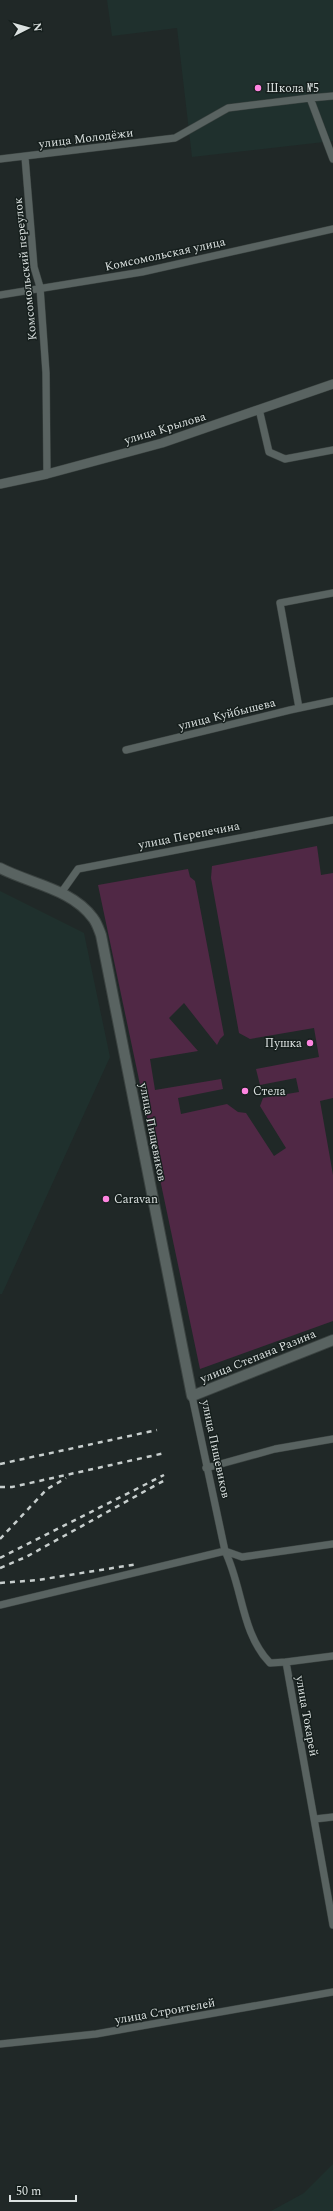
<svg xmlns="http://www.w3.org/2000/svg" width="333" height="2211" font-family="Spectral,serif">
<rect width="100%" height="100%" fill="#202827"/>
<!-- built -->
<path fill="#1f302d" d="M107,0h226v141l-141,16 -15,-129 -65,8z
M0,891l84,42 26,124 -108,237h-2z
M333,2164v47h-62l33,-18z"/>
<!-- green -->
<path fill="#502845" d="M317,846l4,29 12,-2v225l-13,3 13,74v146l-133,48 -102,-484 90,-16 2,8 5,4 29,154 -4,4 -3,6 -33,-42 -15,15 29,33 -48,8 5,31 66,-11 2,10 -45,9 3,16 46,-10 11,8 8,1 28,43 12,-8 -26,-42 3,-8 36,-6 -3,-14 -36,7 -4,-16 63,-12 -5,-29 -64,11 -11,-6 -28,-155 1,-12z"/>
<g fill="none" stroke-linecap="round" stroke-linejoin="round">
<defs>
<path id="minor" d="M310,98l23,-2
M25,157l9,110 6,20 6,86 1,101
M0,159l175,-21 53,-30 82,-10 23,61
M0,295l142,-23 191,-43
M259,409l10,43 16,7 48,-9
M299,708l-19,-105 53,-10
M126,750l164,-40 43,-9
M61,893l17,-24 255,-49
M192,1396l33,155c18,37 16,82 45,112l16,-1
M206,1468l69,-19 58,-10
M225,1551l17,6 91,-13
M0,1605l225,-54
M333,1656l-47,6 47,263
M315,1819l18,-2
M0,2044l96,-10 237,-42"/>
<path id="tertiary" d="M0,484l47,-10 115,-31 171,-59"/>
<path id="secondary" d="M0,868c31,16 72,21 93,50 4,5 6,12 8,17l91,461 141,-56"/>
</defs>
<!-- minor casing -->
<use href="#minor" stroke="#3b4341" stroke-width="8"/>
<!-- tertiary casing -->
<use href="#tertiary" stroke="#3b4341" stroke-width="10"/>
<!-- secondary casing -->
<use href="#secondary" stroke="#3b4341" stroke-width="12"/>
<!-- minor -->
<use href="#minor" stroke="#596361" stroke-width="7"/>
<!-- tertiary -->
<use href="#tertiary" stroke="#596361" stroke-width="9"/>
<!-- secondary -->
<use href="#secondary" stroke="#596361" stroke-width="10"/>
<!-- rail -->
<path stroke="#c7cecd" stroke-width="2.5" stroke-dasharray="5 5" stroke-linecap="butt" d="M0,1464l157,-34
M0,1487h12l153,-34
M0,1539l47,-50 19,-11
M0,1558l164,-83
M0,1568l26,-11 139,-77
M0,1583l38,-3 100,-16"/>
</g>
<!-- markers -->
<g fill="#fe85e0" stroke="#161f1d" stroke-width="1.5">
<circle cx="258" cy="88" r="4"/>
<circle cx="310" cy="1043" r="4"/>
<circle cx="245" cy="1091" r="4"/>
<circle cx="106" cy="1199" r="4"/>
</g>
<g text-anchor="middle" stroke-width="3" stroke-linejoin="round" paint-order="stroke">
<!-- poi labels -->
<g font-size="12" fill="#dbe1e0" stroke="#161f1d" text-anchor="start">
<text x="266" y="92">Школа №5</text>
<text x="302" y="1047" text-anchor="end">Пушка</text>
<text x="253" y="1095">Стела</text>
<text x="114" y="1203">Caravan</text>
</g>
<!-- street labels -->
<g font-size="12" fill="#dbe1e0" stroke="#161f1d">
<text transform="translate(86 138) rotate(-7)" y="4">улица Молодёжи</text>
<text transform="translate(165 254) rotate(-12)" y="4">Комсомольская улица</text>
<text transform="translate(25 269) rotate(-96)" y="4">Комсомольский переулок</text>
<text transform="translate(165 428) rotate(-17)" y="4">улица Крылова</text>
<text transform="translate(227 714) rotate(-14)" y="4">улица Куйбышева</text>
<text transform="translate(189 835) rotate(-11)" y="4">улица Перепечина</text>
<text transform="translate(153 1132) rotate(79)" y="4">улица Пищевиков</text>
<text transform="translate(258 1356) rotate(-22)" y="4">улица Степана Разина</text>
<text transform="translate(216 1449) rotate(78)" y="4">улица Пищевиков</text>
<text transform="translate(307 1716) rotate(80)" y="4">улица Токарей</text>
<text transform="translate(165 2011) rotate(-10)" y="4">улица Строителей</text>
</g>
</g>
<!-- north arrow -->
<g transform="translate(28 28) rotate(84)" stroke="#161f1d" stroke-width="3" paint-order="stroke">
<path d="M0-3L7 15L0 10L-7 15Z" fill="#dbe1e0"/>
<text y="-6" font-size="11" font-weight="bold" text-anchor="middle" fill="#dbe1e0">N</text>
</g>
<!-- scale -->
<path d="M10 2195v6h66v-6" fill="none" stroke="#dbe1e0" stroke-width="2"/>
<text x="16" y="2195" font-size="12" fill="#dbe1e0" stroke="#161f1d" stroke-width="3" paint-order="stroke">50 m</text>
</svg>
